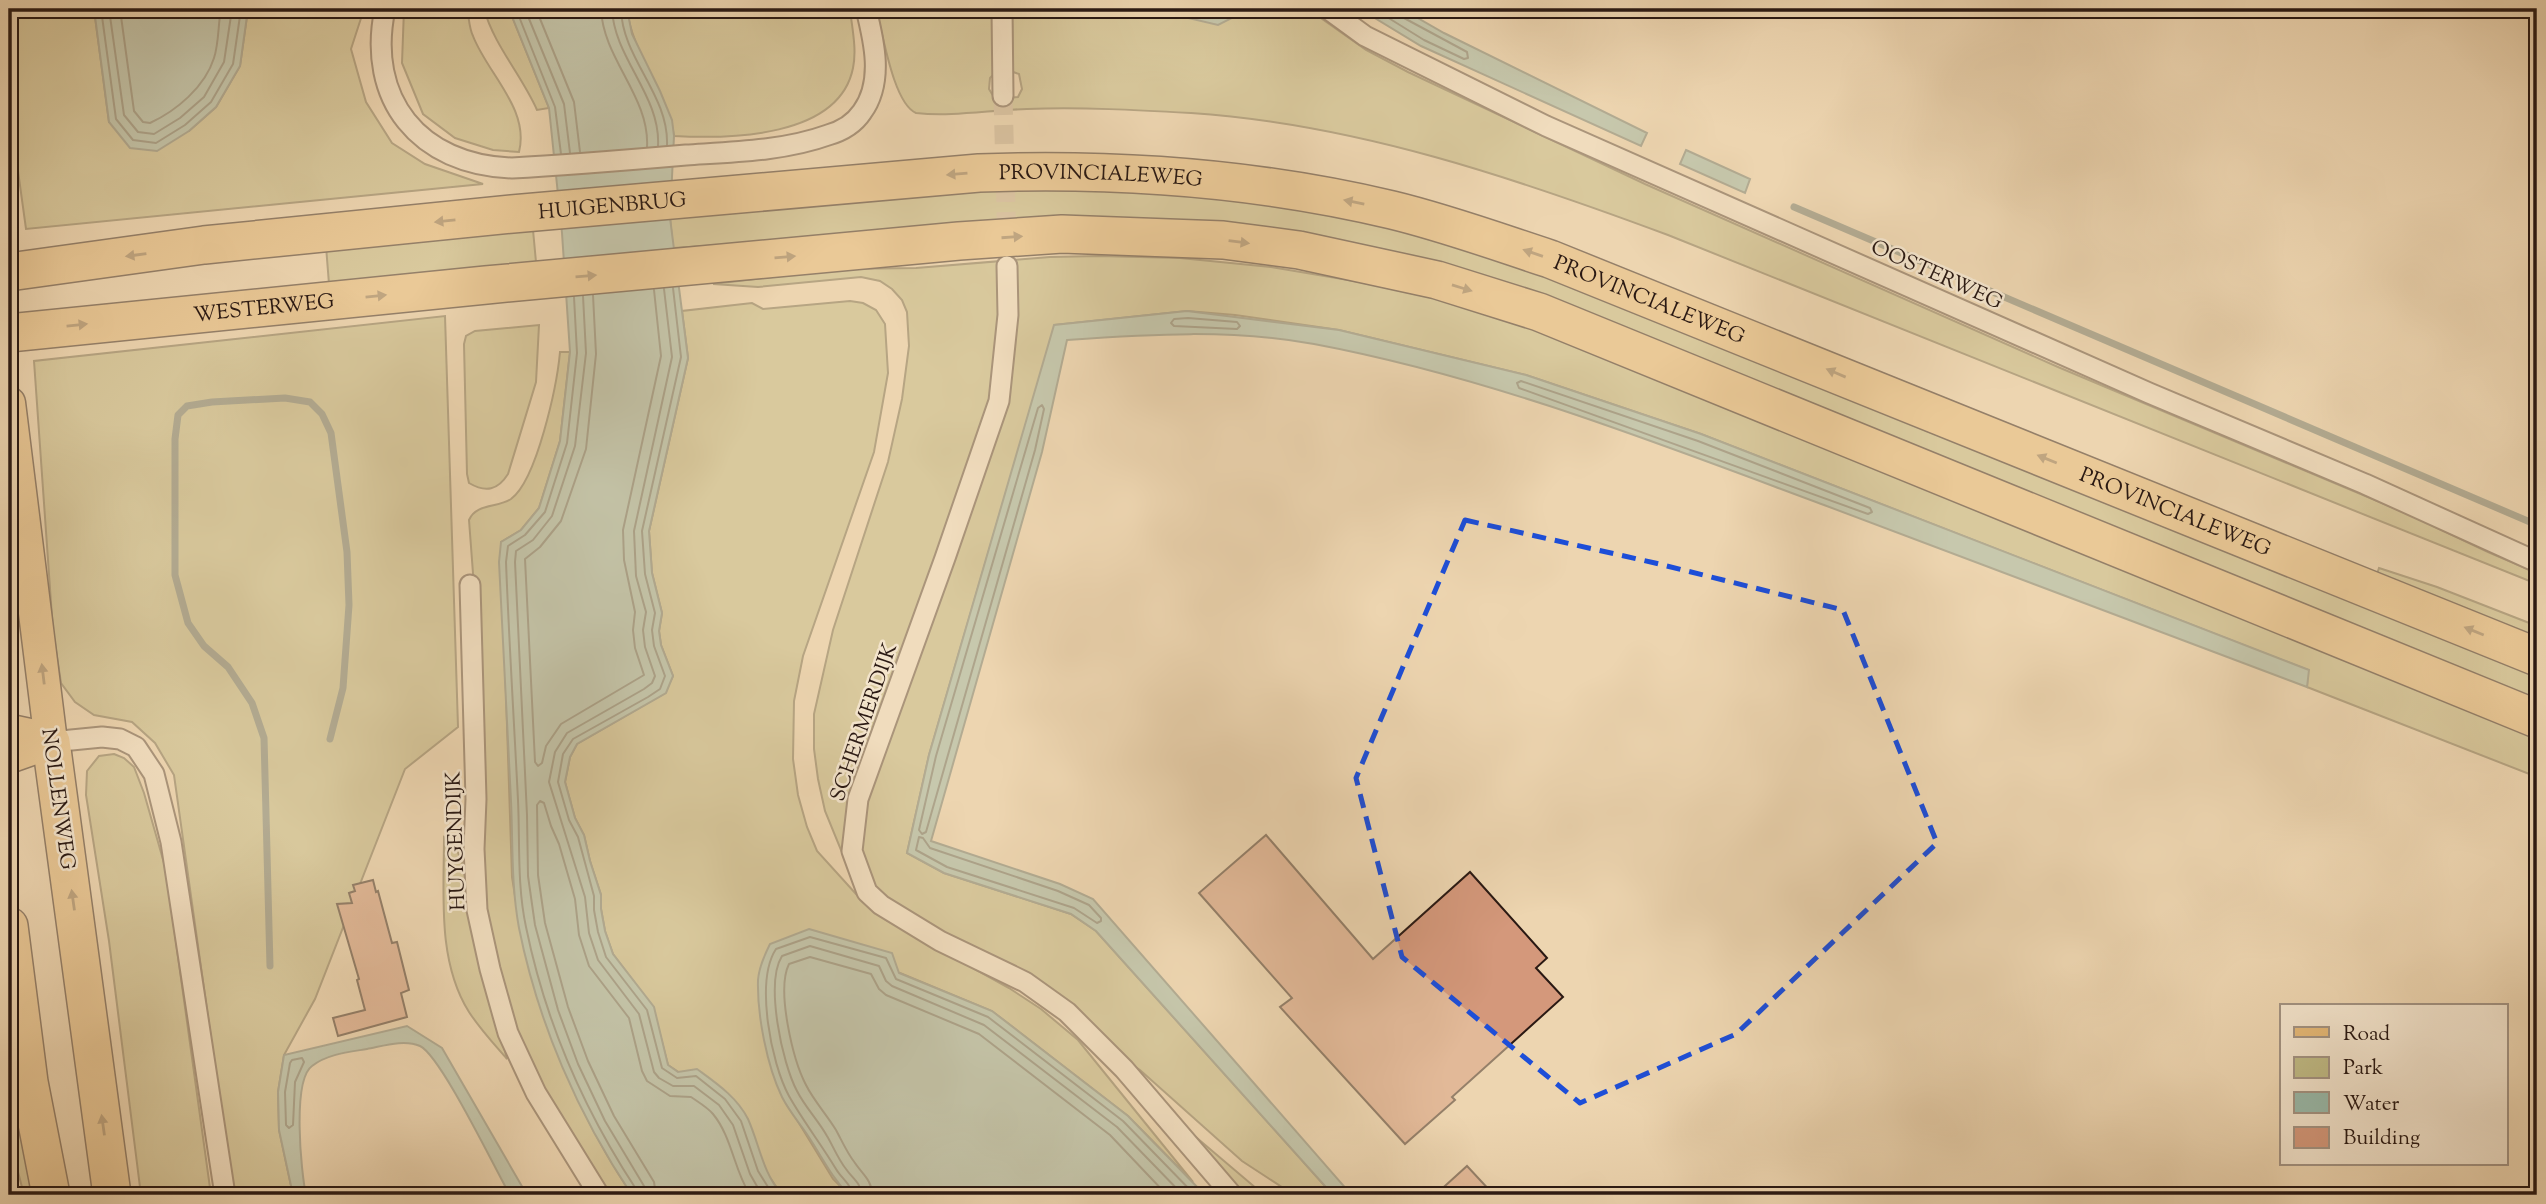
<svg xmlns="http://www.w3.org/2000/svg" width="2546" height="1204" font-family="'Sorts Mill Goudy',serif">
<rect width="100%" height="100%" fill="#edd5b0"/>
<filter id="stains"><feTurbulence type="fractalNoise" baseFrequency=".00286" numOctaves="4"/><feColorMatrix values="0 0 0 0 .2 0 0 0 0 .09 0 0 0 0 .02 0 0 0 .5 -.17"/></filter>
<radialGradient id="worn" r=".72"><stop offset=".6" stop-color="#630" stop-opacity="0"/><stop offset="1" stop-color="#630" stop-opacity=".3"/></radialGradient>
<!-- green -->
<path fill="#c0bb86" stroke="#756a4c" stroke-width="2" d="M9,9h85l15,113 80,9 27,-24 24,-41 8,-57h116l-13,40 15,53 26,41 33,21 58,20 -457,45 -17,-123z
M404,9h63c2,8 2,19 6,27 14,37 57,73 46,116l-26,-2 -38,-12 -32,-24 -21,-51z
M484,9h25l40,99 -12,2c-15,-34 -43,-65 -53,-101z
M627,9h223c2,19 7,40 3,59 -14,70 -124,71 -179,68 -7,-46 -42,-82 -47,-127z
M876,9h119l1,63 -6,6 -1,11 6,10 23,-2 4,-8 -3,-15 -6,-2 -1,-63h296l58,41 42,22 237,112 413,183 350,147 80,38 49,21v11l-869,-349c-153,-57 -312,-111 -477,-122 -54,-3 -109,-6 -164,-4 -37,1 -75,8 -111,4 -23,-10 -33,-80 -40,-104z
M1058,185l143,6 200,36 119,37 1017,406v36l-1058,-428 -504,-49 -302,19 -3,-30 150,-14z
M533,230l3,32 -207,22 -3,-38z
M1099,256l81,2 91,9 178,30 172,60 916,378v42l-230,-90 1,-17 -607,-236 -175,-59 -187,-45 -104,-15 -48,-4 -132,14 -126,430 -22,98 37,20 127,41 25,17 237,264h-39l-52,-34 -102,-91 -252,-169 -45,-46 -18,-44 -7,-32 -4,-30v-35l19,-84 55,-168 14,-63 7,-53 -2,-34 -5,-12 -10,-11 -12,-8 -19,-4 -103,10 -45,-3 128,-15 75,-1 134,-11z
M850,301l13,2 13,7 9,14 3,49 -14,79 -71,204 -9,45 -1,58 5,36 9,32 10,24 39,43 30,26 123,68 32,21 37,31 115,142 -65,-66 -136,-105 -92,-38 -120,119 53,87 16,16h-67l-18,-26 -17,-51 -79,-53 -15,-58 -40,-53 -8,-23 -4,-22v-14l-11,-34 -6,-26 -9,-17 -10,-36 5,-25 7,-13 88,-51 8,-17 -12,-31 -2,-14 3,-18 -10,-40 -3,-42 39,-173 -6,-47 70,-8 11,6z
M445,316l13,411 -53,42 -90,230 -31,56 -6,37 1,38 14,65h-60l-59,-420 -19,-32 -23,-21 -38,-7 -19,-13 -14,-19 -8,-52 -19,-270z
M539,325l-3,57 -28,92c-10,16 -22,19 -39,9l-2,-9 -3,-130 2,-8 9,-5z
M560,352h10l-10,89 -21,67 -18,22 -20,12 11,335c16,115 56,222 120,318h-24c-33,-53 -68,-106 -92,-165 -20,-49 -29,-105 -34,-157l-4,-233 -9,-120c7,-17 29,-12 42,-21 26,-19 46,-114 49,-147z
M2379,568l58,19 100,39v16l-160,-68z
M114,754l10,4 10,9 10,26 22,77 45,325h-70l-32,-254 -23,-146 1,-24 12,-15z
M444,837l10,6 8,19 19,96 26,101c-13,-15 -27,-30 -38,-47 -32,-51 -25,-118 -25,-175z
M9,1080l25,115h-10l-15,-58z
M1164,1110l93,79 9,6h-29z"/>
<!-- water -->
<path fill="#99b9a9" stroke="#6d796d" stroke-width="2" d="M94,9h154l-8,57 -24,41 -27,24 -32,20 -27,-3 -21,-26z
M509,9h118l5,25 28,57 12,29 2,16 -4,82 18,140 -39,173 3,42 10,40 -3,18 2,14 12,31 -7,17 -89,51 -7,13 -5,25 10,36 9,17 6,26 11,34v14l4,22 8,23 41,53 14,58 10,7 19,-3c19,14 40,28 51,50 12,27 14,52 34,76h-150c-54,-80 -94,-172 -113,-267 -8,-43 -6,-85 -8,-127 -4,-80 -8,-159 -12,-239l2,-20 20,-12 18,-22 21,-67 10,-89 -8,-119 -13,-125z
M1150,9h84v8l-16,8z
M1360,9h42l42,24 203,100 -6,13 -220,-100z
M1686,150l64,29 -5,14 -65,-29z
M1187,311l152,19 187,45 175,59 608,236 -2,17c-161,-61 -322,-121 -483,-182 -167,-62 -334,-128 -510,-161 -81,-15 -165,-10 -247,-4l-25,112 -111,389 129,43 33,15 256,293 -4,3h-12l-237,-264 -25,-17 -127,-41 -37,-20 22,-98 125,-430z
M809,929l83,24 7,20 93,38 136,105 77,79h-356c-16,-16 -25,-34 -37,-53 -9,-15 -22,-29 -30,-45 -15,-31 -25,-82 -24,-117 1,-13 6,-24 12,-36z
M407,1026l35,22 85,147h-17c-15,-26 -69,-139 -90,-149 -16,-7 -37,0 -53,3 -18,3 -40,5 -55,17 -20,14 -11,106 -6,129h-13l-14,-65 -1,-38 6,-37z"/>
<g fill="none" stroke-linecap="round" stroke-linejoin="round">
<!-- shore -->
<path stroke="#62695e" stroke-width="2" d="M101,9l15,110 17,21 23,3 29,-18 26,-23 22,-38 8,-55
M109,9l15,106 14,17 16,2 26,-16 24,-21 20,-35 8,-53
M120,9l14,102 9,11 7,1c26,-12 55,-36 64,-65 5,-15 4,-34 7,-49
M516,9l39,98 6,47
M525,9l39,95 6,49
M536,9l38,93 6,50
M601,9c2,50 49,88 46,138
M612,9c2,49 49,87 46,137
M621,9c1,49 48,86 46,136
M1374,9l50,31 40,19 4,-1 -1,-6 -63,-34 -4,-9
M673,288l8,69 -39,174 3,43 10,39 -3,17 2,16 11,30 -5,13 -12,8 -75,42 -10,15 -5,28 11,38 9,17 16,59v14l4,22 8,25 41,53 15,58 15,10 19,-2 29,23 16,22 17,50 15,24
M664,289l8,68 -38,174 2,45 10,36 -3,18 2,17 10,29 -3,7 -8,6 -77,44 -12,19 -6,30 36,115 4,36 9,27 41,54 15,58 5,6 14,8h21l25,19 14,20 17,49 12,21
M593,295l3,59 -10,95 -25,72 -21,26 -15,12 10,203 3,4 4,-3 4,-17 15,-22 83,-49 -9,-27 -2,-18 2,-18 -11,-52 -1,-30 38,-174 -7,-66
M583,296l3,57 -11,93 -23,70 -19,24 -17,11 -1,11 12,253 1,61 7,49 23,85 20,54 27,57 39,65 2,9
M574,297l3,56 -10,90 -22,69 -20,23 -17,11 -2,16c3,79 8,159 12,238 2,43 -1,85 8,127 19,93 58,183 110,262l1,6
M1188,318l49,4 3,4 -3,3 -63,-3 -3,-3 3,-4z
M1521,381l177,60 172,67 2,4 -4,2 -349,-126 -2,-5z
M1042,405l2,4 -9,41 -109,382 -4,2 -3,-4 17,-74 102,-348z
M919,837l4,1 7,10 128,43 31,14 12,13v3l-4,2 -23,-15 -127,-41 -31,-17z
M302,1058l2,4 -9,20 -2,43 -4,3 -3,-3 -1,-33 5,-29 2,-3z
M656,1195l-2,-13 -40,-66 -26,-55 -20,-54 -23,-84 -7,-48 -1,-70 3,-4 4,2 7,23 8,18 16,55 4,36 10,31 40,52 13,53 5,10 23,15 21,1c7,5 16,10 22,17 19,23 21,56 37,81
M853,1195c-1,-10 -12,-17 -17,-26 -15,-25 -33,-48 -47,-73 -18,-33 -34,-115 -13,-147l34,-12 76,21 10,21 92,38 135,104 72,74
M862,1195c-1,-12 -10,-17 -16,-26 -8,-10 -13,-23 -19,-33 -9,-16 -22,-29 -30,-45 -15,-28 -32,-108 -15,-135l28,-10 69,20 7,15 6,5 92,39 133,102 66,68
M872,1195c0,-15 -9,-20 -17,-32 -8,-10 -13,-22 -19,-33 -9,-15 -22,-29 -30,-45 -13,-25 -30,-95 -17,-121l21,-7 61,17 8,15 7,6 93,39 131,101 57,60"/>
<!-- stream -->
<path stroke="#6d796d" stroke-width="7" d="M1794,207l743,318
M270,966l-6,-228 -12,-35 -24,-36 -24,-21 -16,-23 -13,-48v-136l3,-24 9,-9 25,-4 73,-4 25,4 12,12 9,19 16,119 2,53 -6,83 -13,51"/>
</g>
<!-- building -->
<path fill="#d4987b" stroke="#2a1913" stroke-width="2" d="M1266,835l107,124 97,-87 77,86 -11,10 27,29 -111,100 3,3 -50,44 -125,-137 12,-9 -93,-105z
M373,880l3,12 2,-1 14,52 5,-1 12,48 -8,3 6,24 -69,19 -5,-18 32,-8 -8,-30 2,-1 -22,-75 15,-1 -3,-10 6,-2 -2,-6z
M1467,1166l27,29h-59z"/>
<g fill="none" stroke-linecap="round" stroke-linejoin="round">
<!-- street-tunnel -->
<path stroke="#c6af91" stroke-width="19" stroke-dasharray="19 10" stroke-linecap="butt" d="M1003,96l4,150"/>
<defs>
<path id="street" d="M385,9c-19,90 34,156 127,159 58,-3 116,-8 174,-13 46,-3 98,-4 142,-20 14,-4 26,-11 34,-23 22,-30 12,-71 4,-103
M1002,9l1,87
M1328,9l37,27 181,90 603,267 216,91 172,78
M1007,266l1,49 -9,86 -54,157 -87,241 -6,52 15,41 14,13 59,36 85,41 42,30 57,57 108,126
M470,585l6,214 -2,50 3,61 13,59 18,64 28,60 63,102
M51,742l51,-5 18,2 16,8 18,27 17,68 54,353"/>
<path id="primary" d="M9,403l42,339 -42,15"/>
<g id="highway">
<path id="s1" d="M9,272l195,-27 308,-31 467,-41c139,-5 278,5 413,37 54,13 106,32 158,49l987,398"/>
<path id="s2" d="M9,333l477,-48 473,-44 103,-7 161,6 76,10 138,30 102,32 998,407"/>
<path d="M9,733l42,9 61,453"/>
<path d="M9,926l20,156 22,113"/>
</g>
</defs>
<!-- street casing -->
<use href="#street" stroke="#5b483a" stroke-width="23"/>
<!-- primary casing -->
<use href="#primary" stroke="#2a1913" stroke-width="35"/>
<!-- highway casing -->
<use href="#highway" stroke="#2a1913" stroke-width="40"/>
<!-- street -->
<use href="#street" stroke="#f3e4cc" stroke-width="19"/>
<!-- primary -->
<use href="#primary" stroke="#e6ba78" stroke-width="32"/>
<!-- highway -->
<use href="#highway" stroke="#e6ba78" stroke-width="37"/>
</g>
<!-- one-way arrows -->
<defs><path id="oneway-solid" d="M-6-.8H1V-3.2L6.5 0L1 3.2V.8H-6Z" transform="scale(1.75)"/></defs>
<g fill="#886a46">
<use href="#oneway-solid" transform="translate(957 174) rotate(175)"/>
<use href="#oneway-solid" transform="translate(1354 202) rotate(-169)"/>
<use href="#oneway-solid" transform="translate(445 221) rotate(174)"/>
<use href="#oneway-solid" transform="translate(1012 237) rotate(-4)"/>
<use href="#oneway-solid" transform="translate(1239 242) rotate(7)"/>
<use href="#oneway-solid" transform="translate(1533 253) rotate(-161)"/>
<use href="#oneway-solid" transform="translate(136 255) rotate(172)"/>
<use href="#oneway-solid" transform="translate(785 257) rotate(-5)"/>
<use href="#oneway-solid" transform="translate(586 276) rotate(-5)"/>
<use href="#oneway-solid" transform="translate(1462 288) rotate(17)"/>
<use href="#oneway-solid" transform="translate(376 296) rotate(-6)"/>
<use href="#oneway-solid" transform="translate(77 325) rotate(-6)"/>
<use href="#oneway-solid" transform="translate(1836 373) rotate(-157)"/>
<use href="#oneway-solid" transform="translate(2047 459) rotate(-158)"/>
<use href="#oneway-solid" transform="translate(2474 631) rotate(-158)"/>
<use href="#oneway-solid" transform="translate(43 674) rotate(-97)"/>
<use href="#oneway-solid" transform="translate(73 900) rotate(-98)"/>
<use href="#oneway-solid" transform="translate(103 1125) rotate(-98)"/>
</g>
<!-- marked area -->
<path d="M0 0H2546V1204H0ZM1465,520l190,43 188,47 94,233 -201,191 -156,69 -178,-146 -46,-179z" fill="#edd5b0" fill-opacity=".55" fill-rule="evenodd"/>
<path fill="none" stroke="#1d4ed8" stroke-width="5" stroke-dasharray="14 9" stroke-linejoin="round" d="M1465,520l190,43 188,47 94,233 -201,191 -156,69 -178,-146 -46,-179z"/>
<g text-anchor="middle" stroke-width="5" stroke-linejoin="round" paint-order="stroke">
<!-- street labels -->
<g font-size="21" fill="#2a1913" stroke="#f3e4cc">
<text dy="7" stroke="none"><textPath href="#s1" startOffset="1097">PROVINCIALEWEG</textPath></text>
<text dy="7" stroke="none"><textPath href="#s1" startOffset="607">HUIGENBRUG</textPath></text>
<text transform="translate(1937 274) rotate(24)" y="7">OOSTERWEG</text>
<text dy="7" stroke="none"><textPath href="#s1" startOffset="1664">PROVINCIALEWEG</textPath></text>
<text dy="7" stroke="none"><textPath href="#s2" startOffset="256">WESTERWEG</textPath></text>
<text dy="7" stroke="none"><textPath href="#s1" startOffset="2231">PROVINCIALEWEG</textPath></text>
<text transform="translate(863 722) rotate(-71)" y="7">SCHERMERDIJK</text>
<text transform="translate(59 799) rotate(82)" y="7">NOLLENWEG</text>
<text transform="translate(455 841) rotate(-92)" y="7">HUYGENDIJK</text>
</g>
</g>
<!-- margin -->
<rect width="2546" height="1204" fill="none" stroke="#edd5b0" stroke-width="35"/>
<rect x="10" y="10" width="2525" height="1183" fill="none" stroke="#2a1913" stroke-width="3.5"/>
<rect x="18" y="18" width="2511" height="1169" fill="none" stroke="#2a1913" stroke-width="2"/>
<!-- legend -->
<rect x="2280" y="1004" width="228" height="161" fill="#f3e4cc" stroke="#a39382" stroke-width="2"/>
<rect x="2294" y="1027" width="35" height="10" fill="#e6ba78" stroke="#a39382" stroke-width="2"/>
<text x="2343" y="1040" font-size="21" fill="#2a1913">Road</text>
<rect x="2294" y="1057" width="35" height="21" fill="#c0bb86" stroke="#a39382" stroke-width="2"/>
<text x="2343" y="1074" font-size="21" fill="#2a1913">Park</text>
<rect x="2294" y="1092" width="35" height="21" fill="#99b9a9" stroke="#a39382" stroke-width="2"/>
<text x="2343" y="1110" font-size="21" fill="#2a1913">Water</text>
<rect x="2294" y="1127" width="35" height="21" fill="#d4987b" stroke="#a39382" stroke-width="2"/>
<text x="2343" y="1144" font-size="21" fill="#2a1913">Building</text>
<rect width="100%" height="100%" filter="url(#stains)"/>
<rect width="100%" height="100%" fill="url(#worn)"/>
</svg>
